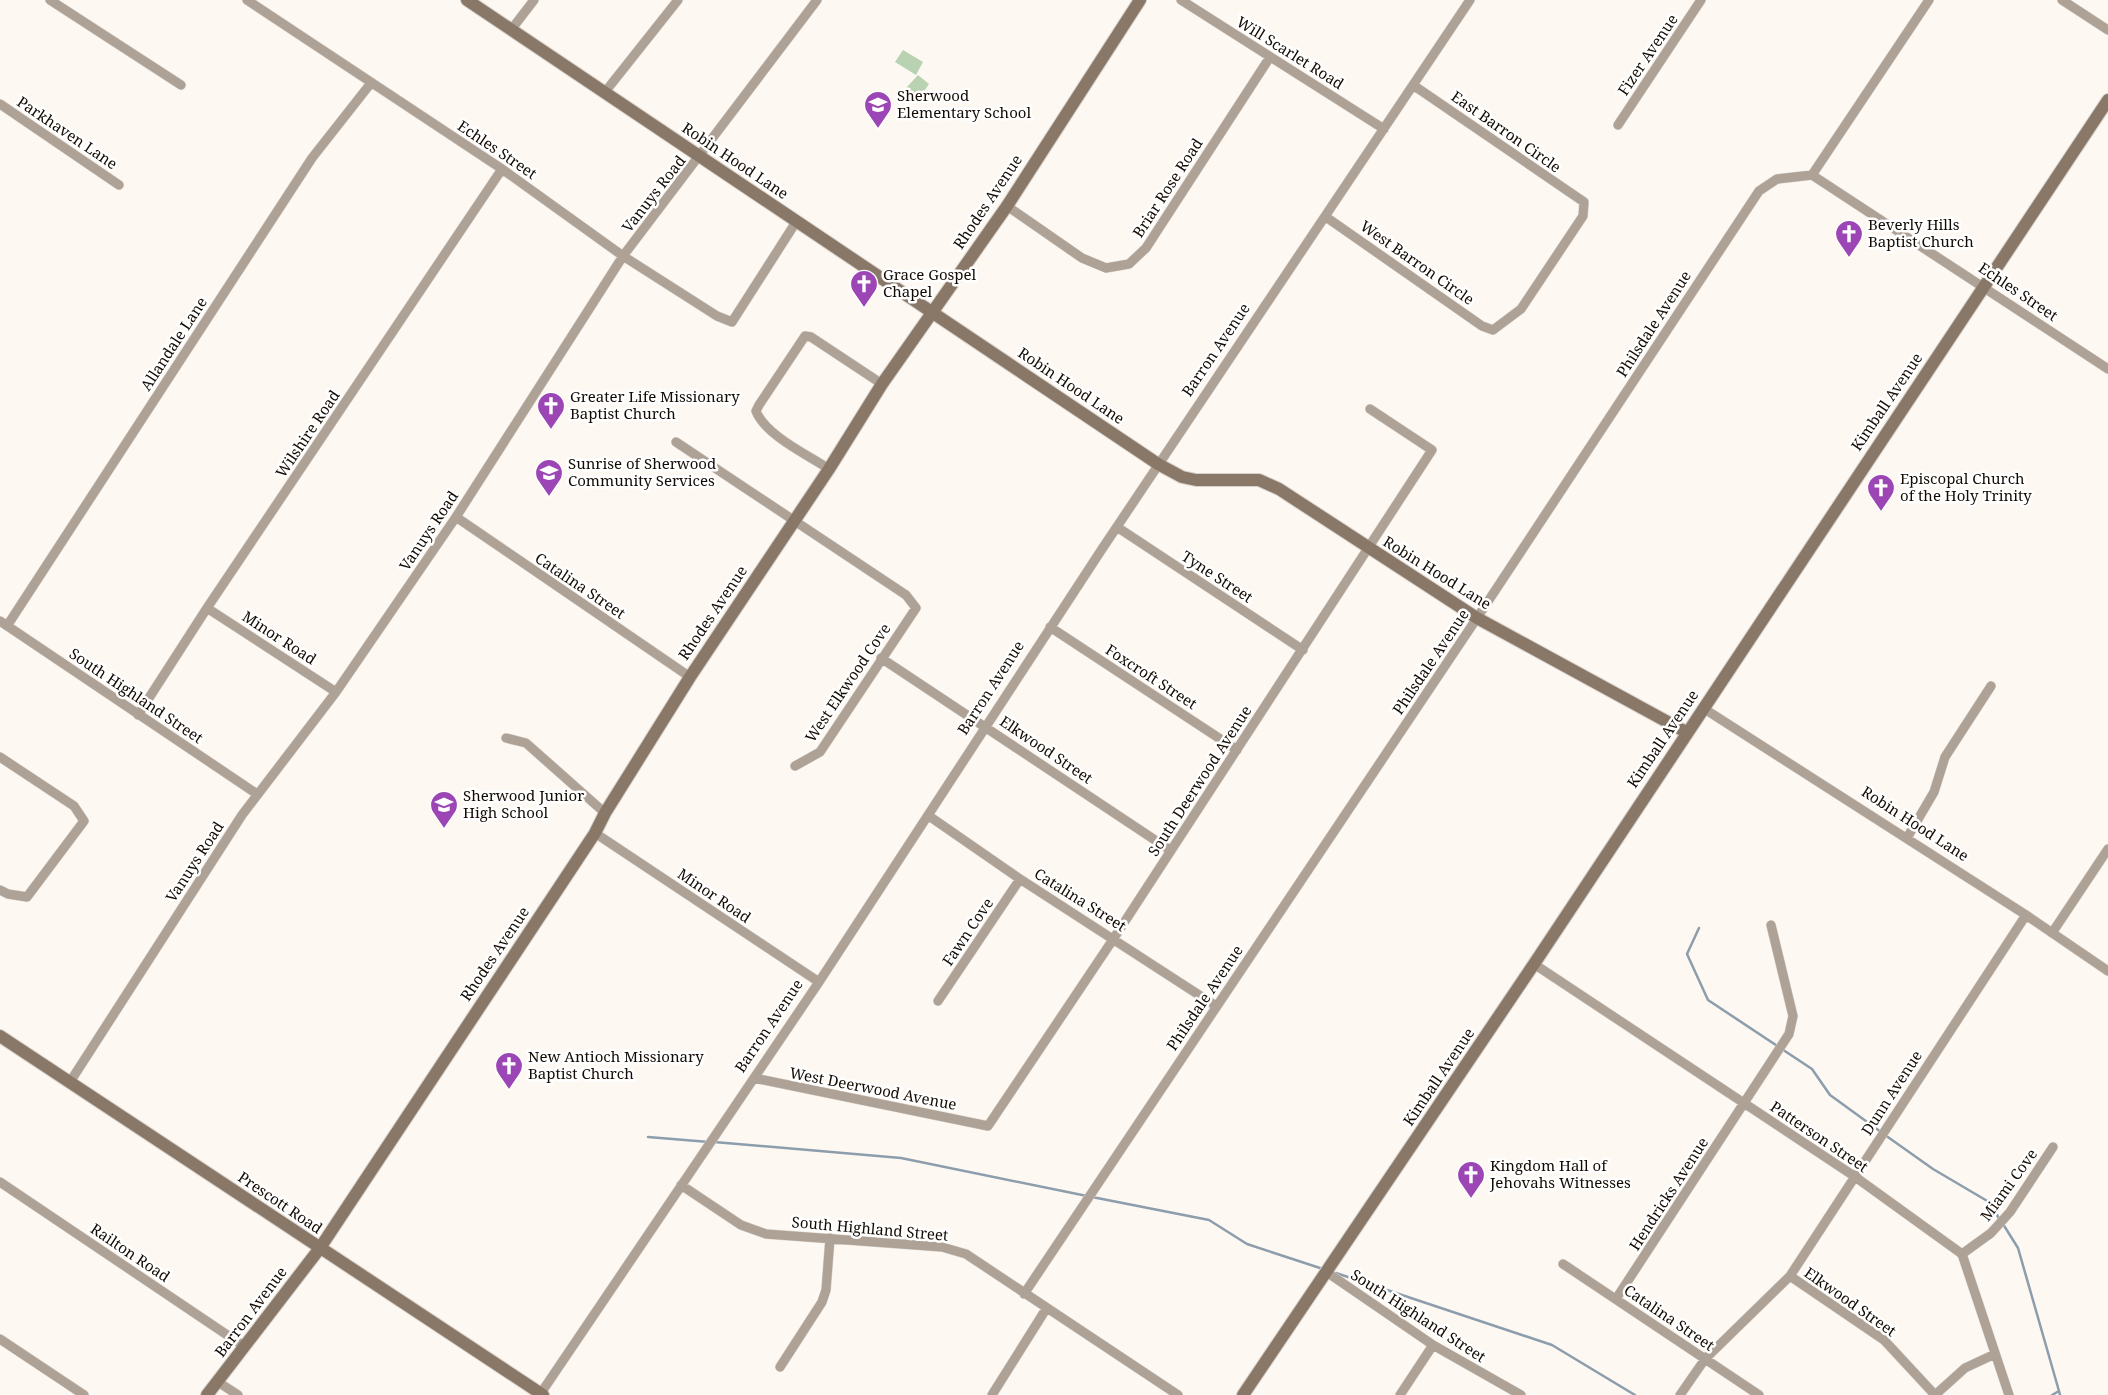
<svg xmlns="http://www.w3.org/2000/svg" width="2108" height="1395" font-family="'Noto Serif',serif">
<rect width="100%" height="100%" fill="#fdf8f2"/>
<!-- green -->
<path fill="#b9d2b2" d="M903,50l20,12 -7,13 -21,-13z
M918,75l11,9 -9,13 -14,-9z"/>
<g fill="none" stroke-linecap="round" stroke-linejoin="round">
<!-- stream -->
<path stroke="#8c9dac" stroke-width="2.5" d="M1699,928l-12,26 21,46 104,69 18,26 51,37
M1885,1135l48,34 56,33 11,18
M648,1137l61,5
M714,1142l187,16 186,38
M1092,1197l117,23 38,24 76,25
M2003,1224l15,24 41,143
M1336,1273l216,72 83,50
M2052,1395l7,-4 1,4"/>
<defs>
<path id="street" d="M50,0l131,85
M247,0l255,169 121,87 94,60 15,6 64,-100
M1181,0l203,129
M2062,0l46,30
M511,30l23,-30
M605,92l73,-92
M0,104l119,81
M1618,125l83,-125
M1812,175l296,194
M1007,206l75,52 24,10 23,-4 17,-16 124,-191
M1326,217l156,109 11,4 28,-21 62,-93 1,-14 -171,-117
M676,442l230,153 10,13 -96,144 -25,14
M829,469c-21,-14 -64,-34 -73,-58l3,-6 46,-69 6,1 71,47
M456,517l234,160
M1117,527l186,123
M207,608l129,84
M0,621l257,173
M7,626l305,-468 59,-75
M1050,627l187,123
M881,658l289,192
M1703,708l323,207 82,56
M138,715l69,-107 295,-439
M506,738l20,5 79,70
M0,757l74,49 10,15 -57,76 -19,-3 -8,-4
M929,816l91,63 196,127
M595,833l224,149
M1907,838l27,-46 11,-35 46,-71
M2052,933l56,-84
M1534,964l320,212 108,78 47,141
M938,1001l82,-122
M754,1078l234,48 126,-188 318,-488 -62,-41
M70,1082l172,-267 94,-123 120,-175 167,-261 194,-256
M0,1182l245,165
M681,1185l60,40 25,9 176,13 24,7 212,141
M1962,1254l29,-21 19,-21 43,-65
M1563,1264l196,131
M1328,1273l105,72 88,50
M1790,1276l94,64 51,55
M1024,1294l453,-676 282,-427 18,-12 35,-4 117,-175
M1616,1299l173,-265 4,-18 -22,-91
M0,1339l84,56
M780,1367l42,-65 4,-12 4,-52
M218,1382l20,13
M541,1393l278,-411 283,-433 368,-549
M992,1395l54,-86
M1400,1395l33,-50
M1680,1395l25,-36 85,-83 236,-361
M1935,1395l30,-27 30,-14"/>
<path id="secondary" d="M467,0l691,464 24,13 14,3h63l20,9 198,129 209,114
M0,1036l543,359
M207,1395l113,-147 275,-415 10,-20 85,-136 139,-208 53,-85 125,-178 133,-206
M1243,1395l291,-431 574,-864"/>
</defs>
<!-- street casing -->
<use href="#street" stroke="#d8d2cc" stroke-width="10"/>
<!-- secondary casing -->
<use href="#secondary" stroke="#d8d2cc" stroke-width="14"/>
<!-- street -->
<use href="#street" stroke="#aea296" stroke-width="9"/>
<!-- secondary -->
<use href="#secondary" stroke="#897867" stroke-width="12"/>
</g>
<!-- icons -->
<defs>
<symbol id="school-pin" viewBox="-11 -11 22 30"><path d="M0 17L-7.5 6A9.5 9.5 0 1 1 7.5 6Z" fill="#9b46b4" stroke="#fff"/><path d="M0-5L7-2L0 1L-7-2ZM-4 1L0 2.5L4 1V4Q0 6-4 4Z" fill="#fff"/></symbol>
<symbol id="church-pin" viewBox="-11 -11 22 30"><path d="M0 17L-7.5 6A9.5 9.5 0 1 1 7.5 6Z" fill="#9b46b4" stroke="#fff"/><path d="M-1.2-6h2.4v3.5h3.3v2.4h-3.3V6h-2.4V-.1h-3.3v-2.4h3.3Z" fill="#fff"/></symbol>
</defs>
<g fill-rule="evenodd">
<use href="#school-pin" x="862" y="89" width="32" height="43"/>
<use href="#church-pin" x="1833" y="218" width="32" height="43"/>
<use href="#church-pin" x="848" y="268" width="32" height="43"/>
<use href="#church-pin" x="535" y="390" width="32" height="43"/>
<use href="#school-pin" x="533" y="457" width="32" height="43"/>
<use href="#church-pin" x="1865" y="472" width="32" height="43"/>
<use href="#school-pin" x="428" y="789" width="32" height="43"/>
<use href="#church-pin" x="493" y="1050" width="32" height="43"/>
<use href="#church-pin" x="1455" y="1159" width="32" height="43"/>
</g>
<g text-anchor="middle" stroke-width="5" stroke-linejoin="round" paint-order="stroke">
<!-- street labels -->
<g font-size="15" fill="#130b03" stroke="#fff">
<text transform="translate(1290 53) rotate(32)" y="5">Will Scarlet Road</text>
<text transform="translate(1648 55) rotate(-56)" y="5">Fizer Avenue</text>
<text transform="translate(1506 132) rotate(35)" y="5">East Barron Circle</text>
<text transform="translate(67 133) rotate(34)" y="5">Parkhaven Lane</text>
<text transform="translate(497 150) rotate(34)" y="5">Echles Street</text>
<text transform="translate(735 161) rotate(34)" y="5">Robin Hood Lane</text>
<text transform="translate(1168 188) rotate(-57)" y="5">Briar Rose Road</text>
<text transform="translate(654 194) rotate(-52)" y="5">Vanuys Road</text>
<text transform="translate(988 202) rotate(-56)" y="5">Rhodes Avenue</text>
<text transform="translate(1417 263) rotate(35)" y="5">West Barron Circle</text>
<text transform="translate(2018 292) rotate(34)" y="5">Echles Street</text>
<text transform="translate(1654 324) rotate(-57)" y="5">Philsdale Avenue</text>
<text transform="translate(174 344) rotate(-57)" y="5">Allandale Lane</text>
<text transform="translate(1216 350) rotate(-56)" y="5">Barron Avenue</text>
<text transform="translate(1071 386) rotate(34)" y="5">Robin Hood Lane</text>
<text transform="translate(1887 402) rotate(-56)" y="5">Kimball Avenue</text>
<text transform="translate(308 434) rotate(-56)" y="5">Wilshire Road</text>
<text transform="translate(429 531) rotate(-56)" y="5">Vanuys Road</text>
<text transform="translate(1437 573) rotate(32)" y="5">Robin Hood Lane</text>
<text transform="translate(1217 577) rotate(33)" y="5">Tyne Street</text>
<text transform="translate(580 586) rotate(34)" y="5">Catalina Street</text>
<text transform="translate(713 613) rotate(-56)" y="5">Rhodes Avenue</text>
<text transform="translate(279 638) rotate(33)" y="5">Minor Road</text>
<text transform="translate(1431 662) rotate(-56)" y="5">Philsdale Avenue</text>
<text transform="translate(1151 677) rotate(33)" y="5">Foxcroft Street</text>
<text transform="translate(848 683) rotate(-56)" y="5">West Elkwood Cove</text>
<text transform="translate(991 688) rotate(-57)" y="5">Barron Avenue</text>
<text transform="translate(136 696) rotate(34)" y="5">South Highland Street</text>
<text transform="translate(1663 739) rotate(-56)" y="5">Kimball Avenue</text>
<text transform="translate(1046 750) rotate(34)" y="5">Elkwood Street</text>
<text transform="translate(1200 781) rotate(-57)" y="5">South Deerwood Avenue</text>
<text transform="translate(1915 824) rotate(33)" y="5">Robin Hood Lane</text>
<text transform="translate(195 862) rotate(-57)" y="5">Vanuys Road</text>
<text transform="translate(714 896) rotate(34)" y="5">Minor Road</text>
<text transform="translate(1080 900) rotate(32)" y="5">Catalina Street</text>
<text transform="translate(968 932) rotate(-56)" y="5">Fawn Cove</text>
<text transform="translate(495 954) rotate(-56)" y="5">Rhodes Avenue</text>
<text transform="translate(1205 998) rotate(-56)" y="5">Philsdale Avenue</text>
<text transform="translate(769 1026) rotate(-56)" y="5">Barron Avenue</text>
<text transform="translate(1439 1077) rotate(-56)" y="5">Kimball Avenue</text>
<text transform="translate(873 1089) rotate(11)" y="5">West Deerwood Avenue</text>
<text transform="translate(1892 1093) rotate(-57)" y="5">Dunn Avenue</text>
<text transform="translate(1819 1137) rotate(34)" y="5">Patterson Street</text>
<text transform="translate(2009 1185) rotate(-54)" y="5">Miami Cove</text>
<text transform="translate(1669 1194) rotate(-57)" y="5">Hendricks Avenue</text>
<text transform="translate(280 1203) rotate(34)" y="5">Prescott Road</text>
<text transform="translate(870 1229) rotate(5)" y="5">South Highland Street</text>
<text transform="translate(130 1253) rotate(34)" y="5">Railton Road</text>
<text transform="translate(1850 1302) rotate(35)" y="5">Elkwood Street</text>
<text transform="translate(251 1312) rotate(-53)" y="5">Barron Avenue</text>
<text transform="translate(1418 1316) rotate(33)" y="5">South Highland Street</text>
<text transform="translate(1669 1318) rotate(34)" y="5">Catalina Street</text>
</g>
<!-- poi labels -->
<g font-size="15" fill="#130b03" stroke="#fff" text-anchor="start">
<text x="897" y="101">Sherwood<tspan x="897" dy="17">Elementary School</tspan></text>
<text x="1868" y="230">Beverly Hills<tspan x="1868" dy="17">Baptist Church</tspan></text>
<text x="883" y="280">Grace Gospel<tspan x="883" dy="17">Chapel</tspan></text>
<text x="570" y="402">Greater Life Missionary<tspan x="570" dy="17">Baptist Church</tspan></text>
<text x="568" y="469">Sunrise of Sherwood<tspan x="568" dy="17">Community Services</tspan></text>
<text x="1900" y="484">Episcopal Church<tspan x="1900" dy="17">of the Holy Trinity</tspan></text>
<text x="463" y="801">Sherwood Junior<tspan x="463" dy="17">High School</tspan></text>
<text x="528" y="1062">New Antioch Missionary<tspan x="528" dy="17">Baptist Church</tspan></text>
<text x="1490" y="1171">Kingdom Hall of<tspan x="1490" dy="17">Jehovahs Witnesses</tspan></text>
</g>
</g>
</svg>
